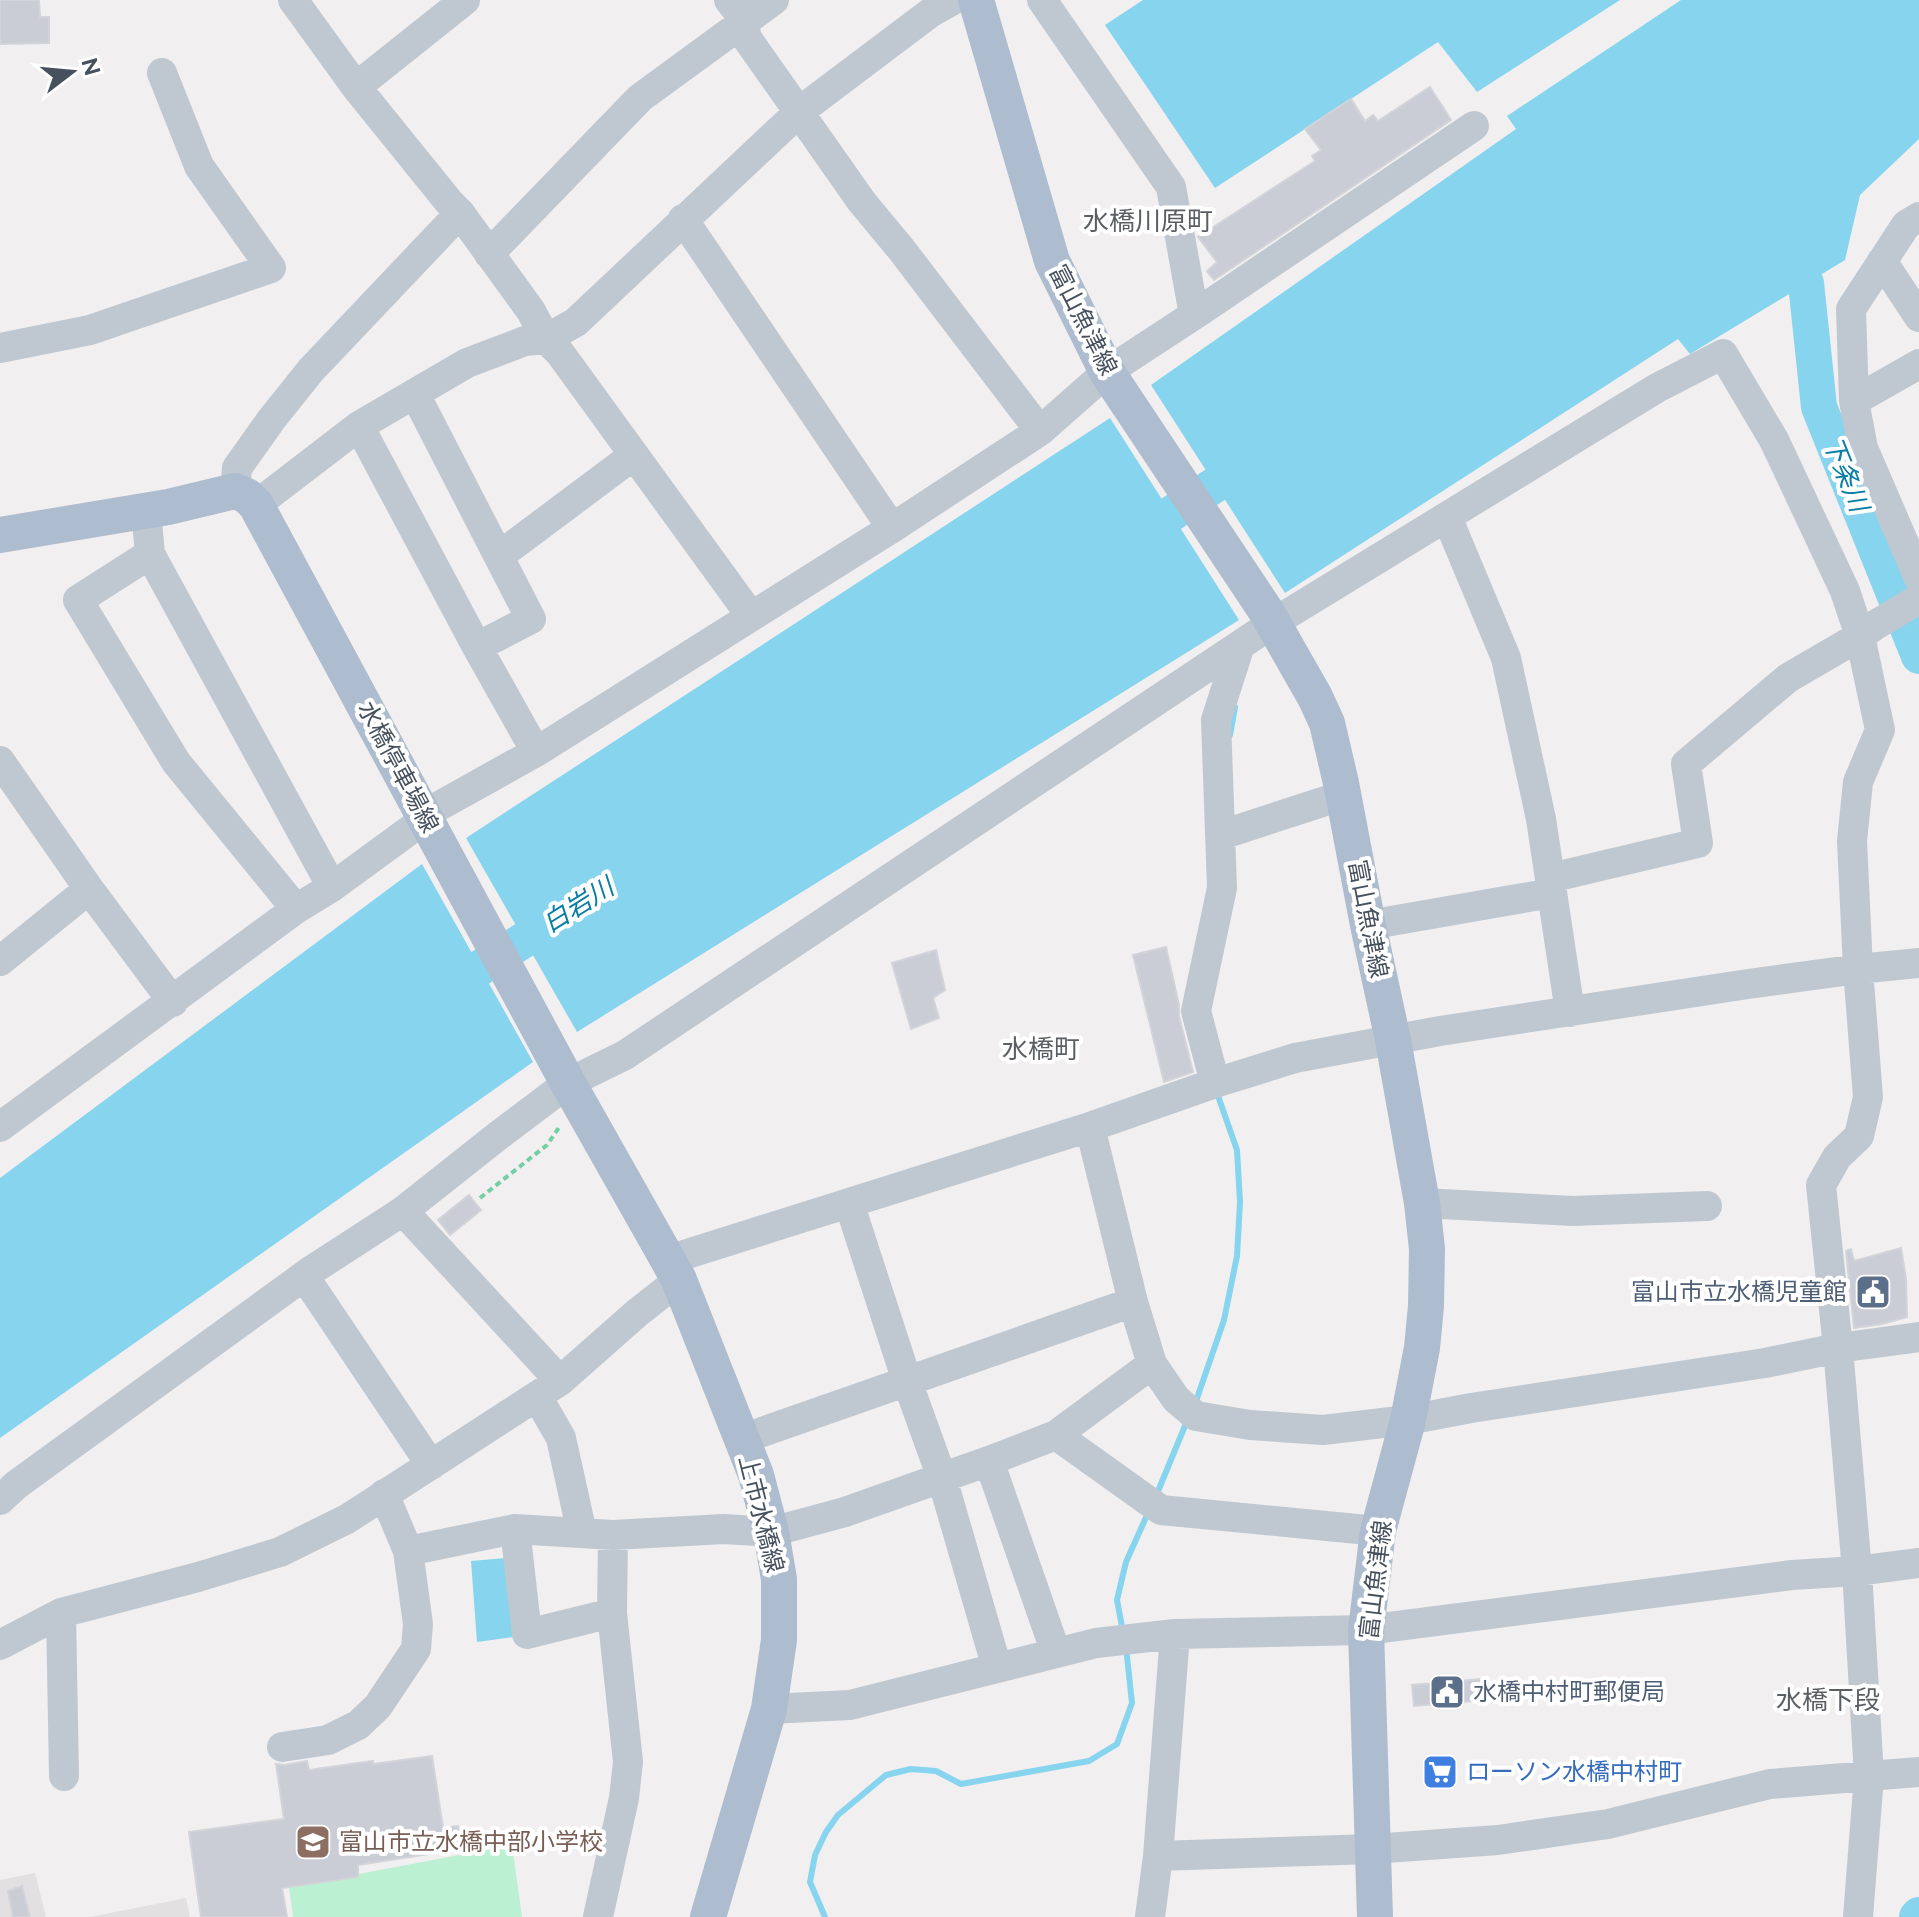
<svg xmlns="http://www.w3.org/2000/svg" width="1919" height="1917" font-family="Raleway,'Noto Sans JP',sans-serif">
<rect width="100%" height="100%" fill="#f1efef"/>
<!-- education -->
<path fill="#e2e0e1" d="M35,1873l11,44h-46v-37z
M186,1898l4,19h-100z"/>
<!-- green -->
<path fill="#bcf0d2" d="M512,1845l10,72h-229l-4,-30z"/>
<!-- water -->
<path fill="#87d4ee" d="M1143,0h477l-143,92 -39,-50 -223,146 -110,-163z
M1681,0h238v139l-59,56 -15,65 -155,94 -12,-15 -393,254 -134,-208 365,-256 -9,-13z
M1110,418l129,202 -662,412 -111,-194z
M422,864l111,198 -533,376v-260z
M506,1558l8,79 -37,5 -6,-81z"/>
<g fill="none" stroke-linecap="round" stroke-linejoin="round">
<!-- stream -->
<path stroke="#87d4ee" stroke-width="6" d="M1230,735l5,-28
M1195,1404l29,-84 13,-64 3,-54 -3,-52 -20,-57
M1156,1496l31,-75
M1123,1632l-6,-32 9,-38 22,-49
M825,1917l-15,-35 5,-27 11,-23 12,-17 48,-40 25,-6 25,2 25,13 128,-23 28,-17 15,-41 -6,-56"/>
<!-- river -->
<path stroke="#87d4ee" stroke-width="36" d="M1806,283l13,124 100,249
M1130,541l124,-82
M440,991l18,-9 105,-67
M1917,1917l2,-2"/>
</g>
<!-- building -->
<path fill="#cacdd5" stroke="#d2d4da" stroke-width="2" d="M0,0h39l1,17h9v26l-49,1z
M1430,87l21,33 -237,160 -7,-9 10,-9 -19,-25 117,-76 -3,-5 9,-6 -16,-21 46,-30 14,22 8,-6 5,6z
M1166,947l13,58v11l14,56 -29,10 -31,-127z
M936,950l9,40 -12,8 6,20 -28,11 -19,-66z
M469,1195l12,15 -31,25 -12,-15z
M1901,1248l5,31 1,38 -25,7 -28,4 -8,-77 5,-2 3,12z
M1481,1679l2,21 -69,6 -2,-21z
M432,1756l11,72 15,-2 4,23 -104,16v12l-76,11 5,29h-86l-12,-85 95,-13 -8,-55 9,1 22,-4 2,9 64,-9v3z
M22,1886l8,31h-17l-5,-26z"/>
<g fill="none" stroke-linecap="round" stroke-linejoin="round">
<!-- path -->
<path stroke="#73cfa6" stroke-width="4" stroke-dasharray="6 4" stroke-linecap="butt" d="M480,1198l67,-53 13,-19"/>
<!-- minor -->
<path stroke="#bfc8d1" stroke-width="30" d="M293,0l63,87 93,115 11,11 71,98 15,28 14,14 191,263
M729,0l16,21 1,16 116,165 39,47 139,182
M356,87l109,-87
M1919,217l-13,8 -55,84 3,92 9,47 56,130
M683,219l209,309
M489,254l151,-156 134,-98
M1882,261l37,56
M1194,315l280,-189
M0,348l90,-18 181,-62 -72,-102 -37,-93
M415,394l116,225 -54,28
M1854,401l65,-37
M359,426l118,221 59,105
M235,491l2,-23 34,-48 40,-50 149,-157
M256,505l103,-79 108,-63 58,-22 21,-2 30,-17 224,-211 130,-98 23,-13
M146,511l4,43 -72,46 98,162 120,147
M1447,517l59,141 35,161 29,193
M150,554l182,333
M499,556l135,-101
M0,761l89,128 84,113
M1221,835l123,-40
M1550,878l148,-35 -12,-79 102,-86 72,-42 17,-12 42,-25
M1368,925l184,-32
M0,961l89,-72
M1215,1083l-19,-72 26,-123 -6,-168 24,-75
M0,1127l296,-218 36,-22 82,-60 9,-12 113,-63 356,-224 148,-97 67,-59 87,-57 -23,-128 -129,-187
M1090,1127l43,175 19,62 24,35 20,17 54,9 73,5 85,-10 63,-12 294,-45 73,-15 81,-11
M849,1203l58,178 35,97 55,190
M1422,1203l151,8 134,-5
M403,1211l157,170
M668,1260l422,-133 125,-44 80,-25 145,-27 308,-47 110,-15 61,-6
M304,1276l127,189
M537,1396l24,42 21,95
M1056,1435l105,75 217,21
M742,1439l391,-137
M989,1461l67,192
M384,1494l24,57 107,-22 98,6 111,-6 47,3 74,-20 144,-51 67,-26 96,-71
M0,1500l16,-15 296,-215 91,-59 96,-76 69,-52 57,-28 648,-432 384,-235 66,-34 51,86 71,151 15,45 20,94 -22,52 -6,59 6,128 10,128 -9,39 -22,21 -16,28 17,163 19,223 12,205 -11,141
M515,1529l12,105 85,-21 16,149 -4,36 -26,119
M61,1613l3,163
M612,1613l1,-78
M0,1645l61,-32 137,-36 82,-25 67,-33 213,-138 77,-68 42,-33
M769,1709l81,-4 246,-62 79,-9 191,-4 426,-55 65,-4 62,-8
M282,1747l46,-7 30,-15 20,-19 38,-57 2,-25 -10,-73
M1158,1856l214,-7 126,-9 110,-16 162,-40 149,-12
M1150,1917l8,-61 17,-222"/>
<!-- major -->
<path stroke="#adbcce" stroke-width="36" d="M976,0l76,261 55,111 159,239 49,86 12,26 14,60 27,142 25,115 29,163 5,46 -1,57 -4,42 -14,72 -30,111 -12,99 9,287
M0,535l168,-28 67,-16 12,5 9,9 312,578 100,177 11,20 77,195 15,57 8,47v61l-10,69 -61,208"/>
</g>
<!-- icons -->
<defs>
<symbol id="civic-square" viewBox="-11 -11 22 22"><rect x="-9" y="-9" width="18" height="18" rx="4" fill="#5c6f8a" stroke="#fff"/><path d="M-.6-6.5H3V-4.5H.6V-3L4-1V1h2V6H-6V1h2V-1L-.6-3ZM-1.2 2.5V6h2.4V2.5Z" fill="#fff"/></symbol>
<symbol id="supermarket-square" viewBox="-11 -11 22 22"><rect x="-9" y="-9" width="18" height="18" rx="4" fill="#3f7fe0" stroke="#fff"/><path d="M-6-5.5h2.5l.6 2H6L4.5 2H-2.5L-4.4-4H-6ZM-1.5 3.2a1.3 1.3 0 1 0 .1 0ZM3 3.2a1.3 1.3 0 1 0 .1 0Z" fill="#fff"/></symbol>
<symbol id="school-square" viewBox="-11 -11 22 22"><rect x="-9" y="-9" width="18" height="18" rx="4" fill="#8d6e63" stroke="#fff"/><path d="M0-5L7-2L0 1L-7-2ZM-4 1L0 2.5L4 1V4Q0 6-4 4Z" fill="#fff"/></symbol>
</defs>
<g fill-rule="evenodd">
<use href="#civic-square" x="1853" y="1272" width="40" height="40"/>
<use href="#civic-square" x="1427" y="1672" width="40" height="40"/>
<use href="#supermarket-square" x="1420" y="1752" width="40" height="40"/>
<use href="#school-square" x="293" y="1822" width="40" height="40"/>
</g>
<g text-anchor="middle" stroke-width="8" stroke-linejoin="round" paint-order="stroke">
<!-- street labels -->
<g font-size="24" fill="#46515d" stroke="#fff">
<text transform="translate(1083 320) rotate(63)" y="8">富山魚津線</text>
<text transform="translate(398 767) rotate(62)" y="8">水橋停車場線</text>
<text transform="translate(1368 919) rotate(79)" y="8">富山魚津線</text>
<text transform="translate(761 1514) rotate(76)" y="8">上市水橋線</text>
<text transform="translate(1376 1580) rotate(-83)" y="8">富山魚津線</text>
</g>
<!-- service labels -->
<g font-size="24" fill="#4e5e75" stroke="#fff" text-anchor="end">
<text x="1847" y="1300">富山市立水橋児童館</text>
<text x="1473" y="1700" text-anchor="start">水橋中村町郵便局</text>
</g>
<!-- shop labels -->
<g font-size="24" fill="#366cbe" stroke="#fff" text-anchor="start">
<text x="1466" y="1780">ローソン水橋中村町</text>
</g>
<!-- education labels -->
<g font-size="24" fill="#785e54" stroke="#fff" text-anchor="start">
<text x="339" y="1850">富山市立水橋中部小学校</text>
</g>
<!-- neighbourhood labels -->
<g font-size="26" fill="#5b5f64" stroke="#fff">
<text x="1148" y="230">水橋川原町</text>
<text x="1041" y="1058">水橋町</text>
<text x="1828" y="1709">水橋下段</text>
</g>
<!-- water labels -->
<g font-size="26" font-style="italic" fill="#087da6" stroke="#fff">
<text transform="translate(1846 474) rotate(68)" y="9">下条川</text>
<text transform="translate(578 905) rotate(-32)" y="9">白岩川</text>
</g>
</g>
<!-- north arrow -->
<g transform="translate(72 72) rotate(74)" stroke="#ffffff" stroke-width="6" paint-order="stroke">
<path d="M0-6L14 30L0 20L-14 30Z" fill="#46515d"/>
<text y="-12" font-size="22" font-weight="bold" text-anchor="middle" fill="#46515d">N</text>
</g>
</svg>
